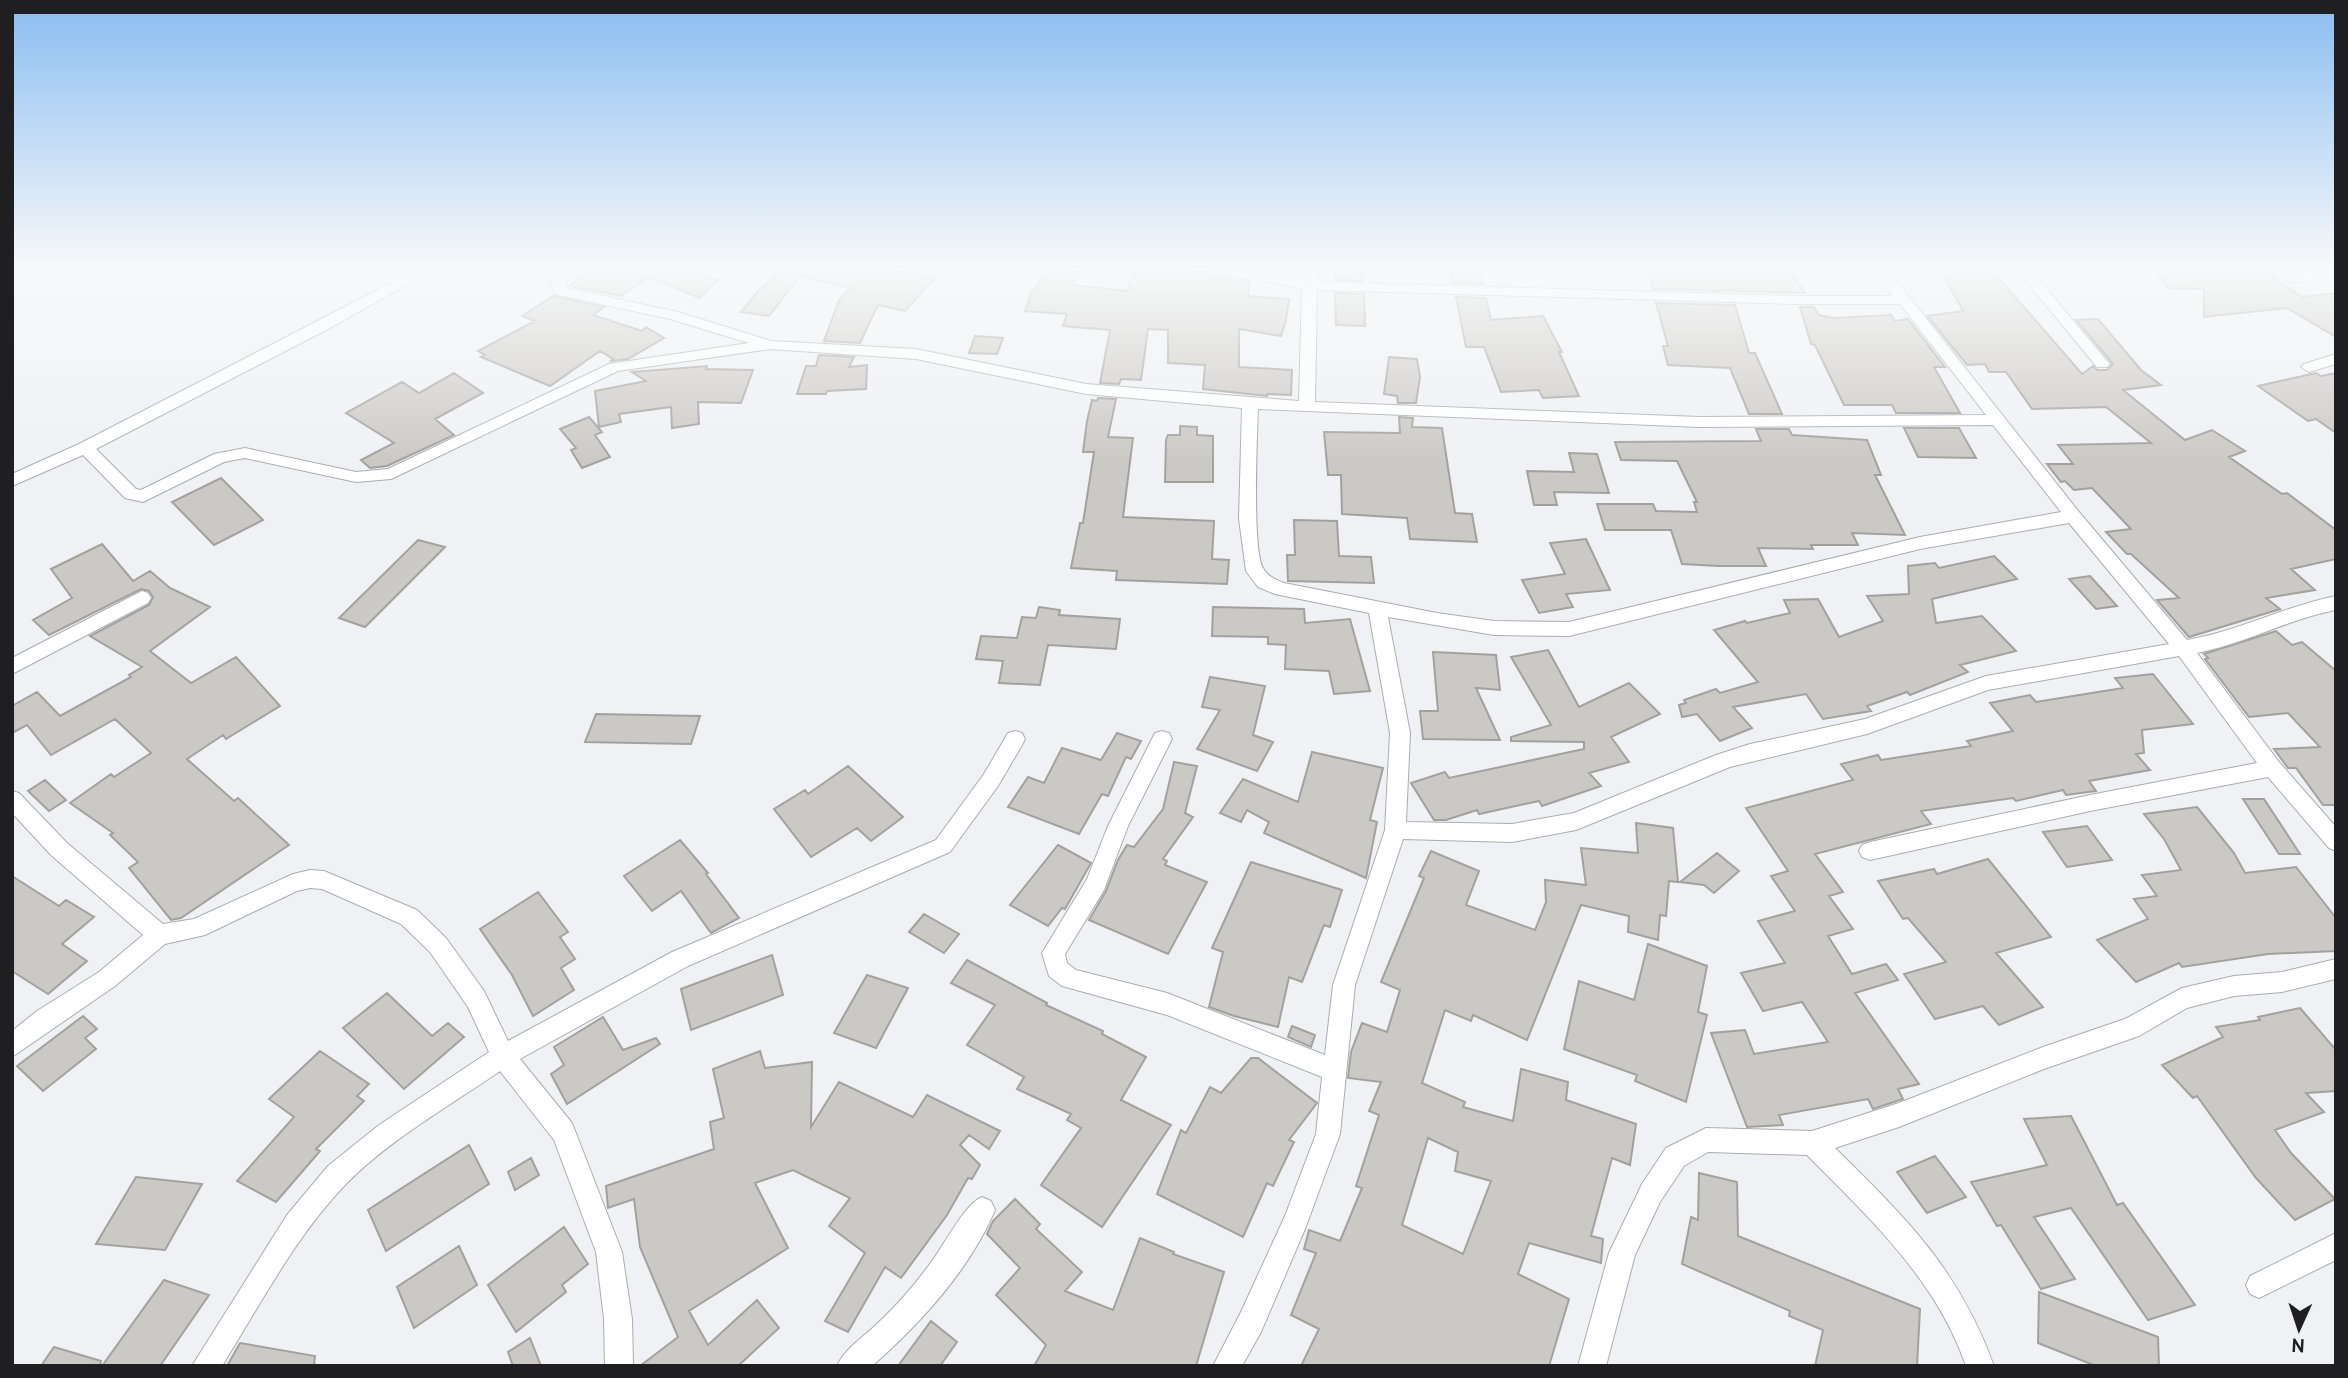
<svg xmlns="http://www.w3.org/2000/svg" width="2348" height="1378" font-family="Overpass,sans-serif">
<rect width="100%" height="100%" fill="#f0f1f5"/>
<!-- building -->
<path fill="#cbc9c5" stroke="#a3a19e" stroke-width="2" fill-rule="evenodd" d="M591,269h124l-13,8 16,3 -18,18 -51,-21 -28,19 -52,-10z
M782,269h105l48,9 -30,33 -27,-6 -18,38 -36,-2 15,-41 11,-12 -50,-12 -31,40 -28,-4 17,-21z
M1046,269l34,3 -7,13 54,6 8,-22 76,3 -2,5 41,4 -2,15 41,3 -3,21 -5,16 -42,-7v38l53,3 -1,25 -24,-1v2l-64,-7 2,-24 -37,-2v-33l-20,-1 -7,51 -20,-1 -2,5 -19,-1 10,-53 -47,-4 4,-12 -42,-3 7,-21h3z
M1334,269h29v12l-28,-1z
M1450,269h29l4,15 -30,-1z
M1647,269h141l17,24 -152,-4z
M1940,269h51l91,105 11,-8 4,4h10l6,-6 -37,-44 22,-1 43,51 20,15 -38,5 62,50 27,-10 33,21 -16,6 53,37 5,-1 49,37v29l-45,10 24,21 -49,8 14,11 -91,28 -32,-37 22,-2 -48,-44h-4l-21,-22 25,-3 -39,-41 -18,2 -9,-9 -4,1 -14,-18h26l-15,-19 93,-2 -45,-36 -74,2 -26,-37h-17l-4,-8 -18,1 -40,-49 36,-5z
M2153,269h108l41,28 34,-4v44l-49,-29 -83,9v-28l-36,-1z
M1335,293l29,1 1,32 -29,-1z
M553,296l51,11 -11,8 49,16 4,-4 18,11 -36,21 -17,2 2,-2 -13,-8 -50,35 -69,-29 4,-2 -7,-4 57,-30 -13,-5z
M1456,297l30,1 5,22 52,-4 19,36h-3l20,44 -36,2 -4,-8 -38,2 -17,-45h-18z
M1656,303l79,2 14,48h6l27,61h-33l-19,-46 -62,-3 -5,-19h5z
M1800,307h14l5,8 14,3 58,-3 4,6 13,-2 37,48h-11l26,46h-64l-4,-8h-48l-29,-60 -4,-1z
M975,336l28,2 -6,16 -28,-1z
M819,355l35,2 -5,10 18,-2 -1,24 -39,2 -1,3h-29l9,-28h10z
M1389,357l28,2 3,18 -4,26h-18l-1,-7 -13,-2z
M707,366l-1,3 47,1 -12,33 -43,-1 1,22 -27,4 -1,-21 -52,7 2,8 -22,5 -4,-36 51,-10 -14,-9z
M454,373l29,20 -48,26 19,16 -67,31 -17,2 -9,-8 33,-17 -48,-30 56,-31 17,11z
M2316,373l5,3 15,-3v60l-20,-14 -8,2 -50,-35z
M1098,398l18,1 -8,38 25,1 -10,79 91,4 -2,38 17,1 -2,24 -111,-4 1,-9 -46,-3 9,-45h3l11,-71h-11l4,-31 5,-21 5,1z
M589,417l13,15 -7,3 15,22 -28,11 -11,-18 5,-2 -16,-19z
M1399,417l14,1 -1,9 30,1 13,85 17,1 5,28 -67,-3 -3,-21 -65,-4 -1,-39h-13l-4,-43 76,1z
M1180,426l17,1v8l16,1v46h-48l1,-42 2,-5h12z
M1904,428h55l17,30 -58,-1z
M1756,429h33l3,6 75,5 14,35h-6l30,60 -53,-2 6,12h-47l2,4 -55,-1 8,18h-47l-37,-2 -11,-34h-66l-8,-26h56l3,7 41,1 -3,-10h3l-20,-41 -56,-1 -6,-18 146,-1z
M1569,453l28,1 12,39 -55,-1 3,13h-23l-7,-34 47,1z
M221,478l42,42 -49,25 -42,-43z
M1294,520l43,1 2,35 32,1 3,26 -86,-2 -1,-26h8z
M1586,539l24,51 -44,4 7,13 -34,6 -17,-33 43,-6 -15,-31z
M418,540l27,7 -80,80 -26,-9z
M102,544l31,37 17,-10 20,17 40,19 -60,44 41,32 45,-26 44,49 -54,33 -3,-4 -36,24 47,42 4,-3 51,47 -108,73 -10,2 -42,-52 9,-6 -28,-27 3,-2 -43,-30 41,-29 3,3 37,-24 -36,-34 -64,36 -24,-30 -15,8v-27l25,-14 23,24 71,-39 -2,-2 13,-8 -52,-31 59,-31 4,-8 -4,-6 -8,-2 -92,46 -16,-15 39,-22 -21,-29z
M1994,556l23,23 -85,20 4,24 46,-7 34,35 -56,14 8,7 -58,23 -3,-3 -40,14 4,5 -48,8 -17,-25 -73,13 19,21 -32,13 -23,-27 -15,3 -3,-12 7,-2 -2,-3 32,-11 4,4 38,-11 -44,-52 31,-9 2,2 43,-10 -6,-13 34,-1 21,38 44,-16 -16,-25 42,-2 -1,-28 27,-3 4,5z
M2090,576l27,30 -21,3 -27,-30z
M1039,607l21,3 -1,5 61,4 -4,30 -68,-4 -8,40 -41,-2 4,-22 -27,-2 5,-23 36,2 5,-21 14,1z
M1213,607l91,2 1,14 45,-4 20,72 -36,3 -5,-23 -44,-2 1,-24 -18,-1v-7l-56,-1z
M2276,631l16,14 10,-3 34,29v134h-13l-27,-37h-8l-14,-19 46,-2 -32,-34 -39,4 -44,-58 3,-1 -4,-4z
M1548,650l31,57 50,-24 31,31 -49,23 18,25 -40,11 12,13 -59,20 -3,-5 -60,13 -2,-4 -31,10h-12l-23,-37 34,-11 4,6 135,-29v-7l-73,-1v-4l40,-12 -40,-68z
M1433,652l63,3 4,35 -24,-2 24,52 -77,-1 -3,-28h18z
M2153,674l40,50 -51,6 2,23 -8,1 14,16 -61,11 7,10 -30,4 -3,-5 -47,11 -3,-3 -92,13 10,13 -116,30 28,38 -14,4 24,33 -25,7 24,38 34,-10 12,16 -43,13 64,91 -21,5 5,10 -30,10 -5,-10 -89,16 4,10 -36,2 -36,-94 34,-3 9,24 74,-12 -26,-40 -39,9 -22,-38 44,-10 -27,-42 37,-10 -24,-35 17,-5 -42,-63 107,-28 -12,-16 37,-9 3,5 90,-14 -4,-5 46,-10 -23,-28 40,-8 6,7 87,-14 -8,-10z
M1210,677l55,9 -12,49 20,7 -16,29 -60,-22 23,-39 -18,-3z
M596,714l104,2 -9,28 -106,-2z
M1117,733l24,8 -10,18 -5,-2 -18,39 -6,-2 -23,40 -71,-27 20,-30 16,6 18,-35 39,12z
M1312,752l71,16 -13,52 7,2 -11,56 -102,-45 5,-11 -22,-12 -6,12 -21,-9 23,-34 55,23z
M1174,762l23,4 -12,47 8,4 -30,42 4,2 -2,4 42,17 -39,72 -79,-34 17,-29 12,-31 9,-15 7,2 29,-38z
M848,766l55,51 -32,24 -14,-13 -46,29 -37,-48 31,-19 3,4z
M45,780l21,20 -17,11 -21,-20z
M2243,799h21l36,55h-21z
M2197,807l37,46 11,20 51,-6 40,51v33l-68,3 -86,13 -3,-4 -43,19 -39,-42 51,-21 -14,-20 23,-3 -15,-21 39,-5 -17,-31 -20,-25z
M1636,823l37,5 5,54 -9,-1 -3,35 -6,-1 -2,25 -30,-8 1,-16 -48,-11 -54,135 -54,-25 -2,6 -26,-11 -23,73 43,19 -2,5 50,14 8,-52 47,13 -2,18 70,24 -6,41 -18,-7 -21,78 12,3 -2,24 -72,-20 -11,31 51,25 -20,67h-248l18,-37 -28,-14 25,-62 -12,-4 5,-19 31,11 22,-53 -6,-2 23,-71 -10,-4 12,-29 -33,-4 3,-26 11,-29 25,9 13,-42 -19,-8 43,-104 -5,-2 12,-25 48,20 -13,34 69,25 11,-28 -1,-22 41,5 -5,-37 57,5zM1428,1138l30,14 -3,19 36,10 -28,73 -61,-29z
M2087,826l25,34 -45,7 -24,-35z
M680,840l28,33 -2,1 33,44 -28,15 -30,-42 -29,20 -28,-35z
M1058,845l33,18 -26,46 -3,-1 -14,18 -38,-21z
M1717,853l22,18 -25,22 -10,-8 -24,-3z
M1988,859l63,78 -55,16 47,54 -44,18 -16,-19 -48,13 -31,-45 42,-12 -38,-44 -5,1 -25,-38 56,-12 3,5z
M1251,862l91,28 -12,37 -6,-2 -22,57 -13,-5 -11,50 -44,-11 -25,-9 14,-55 -11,-4z
M12,876l47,30 7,-6 28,17 -32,27 25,17 -39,33 -36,-23z
M538,892l30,40 -8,5 15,22 -14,9 13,22 -41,26 -21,-41 -32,-46z
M924,914l35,20 -15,19 -35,-21z
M1648,944l59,22 -9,46 9,3 -21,87 -51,-21 2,-6 -73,-26 15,-68 55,19z
M772,955l11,40 -92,35 -10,-41z
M967,960l80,43 -1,2 57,26 -1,3 44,23 -25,43 50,25 -69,102 -61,-42 40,-57 -14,-8 4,-6 -54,-25 7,-12 -57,-32 28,-40 -44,-22z
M867,975l41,13 -32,60 -42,-15z
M387,993l45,43 16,-13 16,14 -60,52 -61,-61z
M2300,1008l36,42v41l-30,2 18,19 -49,18 16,23 44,46 -40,21 -39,-42 -59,-82 -4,2 -31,-33 61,-28 -7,-10 44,-7 -2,-3z
M83,1016l14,13 -12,9 11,11 -53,42 -26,-25z
M603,1017l20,33 33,-12 4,6 -93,60 -16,-30 13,-9 -10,-18z
M1292,1026l23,9 -4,12 -23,-10z
M320,1051l49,33 -12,12 7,5 -48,48 4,2 -44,51 -39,-21 57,-64 -25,-18z
M760,1051l5,17 47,-6 -1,65 28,-45 74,35 14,-22 73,36 -11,18 -20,-14 -9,10 20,20 -8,14 -4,-1 -21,37 -46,63 -16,-11 -37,65 -23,-11 40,-68 -36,-27 21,-28 -57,-28 -38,13 33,65 -99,63 19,34 49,-45 22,28 -41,38h-98l38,-29 -38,-90 -6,-48 -26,9 -2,-22 108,-37 -4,-27 14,-4 -11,-49z
M1251,1058h7l59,45 -28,37 5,2 -21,44 -6,-3 -24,54 -86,-43 24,-64 5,3 24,-46 11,6z
M2071,1116l46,89 6,-2 72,102 -47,15 -77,-112 -37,9 41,62 -34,10 -40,-64 -4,1 -26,-44 76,-17 -23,-46z
M469,1145l20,39 -103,67 -18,-41z
M1935,1156l31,41 -39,16 -30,-41z
M531,1158l8,17 -24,15 -7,-18z
M1699,1173l38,9 1,54 182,73 -3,57h-102l8,-36 -34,-14 1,-5 -108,-47 9,-47 7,3z
M136,1177l66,7 -37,66 -69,-6z
M1015,1199l25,25 -4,5 46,43 -17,19 48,19 27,-72 34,14 -1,2 51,18 -28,94h-162l12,-21 -50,-50 24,-27 -33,-34 6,-13z
M564,1227l24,37 -26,21 4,7 -50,40 -28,-47z
M459,1246l18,39 -63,43 -17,-41z
M164,1280l45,15 -49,71h-58z
M2039,1292l119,45 1,29h-63l-58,-23z
M931,1321l26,21 -17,24h-42z
M530,1338l11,28h-28l-5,-14z
M240,1343l75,13 -1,10h-87z
M54,1347l47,14 -1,5h-59z"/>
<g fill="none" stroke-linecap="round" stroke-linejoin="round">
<defs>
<path id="street" d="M12,269h9l-9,4z
M418,269h17l-105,59 -234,121 40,40 5,1 73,-36 31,-6 111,24 32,-3 221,-105 140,-21 -79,-24 -115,-25 -5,-12 16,-13h16l-17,14 1,5 112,24 93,29 145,8 170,35 213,17 3,-113 -84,-15 -7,-4h30l62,10v-10h14l1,13 477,14h98l-20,-27h14l192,243 108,128c52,-9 98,-34 149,-44v14c-48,9 -91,34 -139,43l82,109 57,65v24l-7,-3 -61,-71 -178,34 -220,49 -8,-3 -3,-6 3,-6 8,-3 220,-47 167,-32 -78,-107 -191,34 -121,44 -137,33 -154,63 -64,12 -109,-3 -48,146 -15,149 -35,95 -44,103 -19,34h-29l28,-54 44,-96 31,-82 6,-57 -155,-62 -105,-29 -13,-10 -7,-23 45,-74 21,-53 47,-93 7,-2 7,2 3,6 -44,87 -24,64 -39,64 2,9 9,7 91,23 158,62 8,-70 52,-155 5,-97 -21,-120 -94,-19 -17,-7 -12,-16 -7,-52 3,-111 -156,-14 -170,-35 -146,-10 -152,22 -227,108 -35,3 -111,-24 -21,4 -81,40 -18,-4 -42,-43 -71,31v-12l67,-30zM1317,290l478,14h105l86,111 -286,2 -385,-15zM1258,409l442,18 293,-2 68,87 -141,25 -351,85 -75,-1 -57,-8 -153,-30c-9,-4 -16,-6 -21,-15 -11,-18 -6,-131 -5,-159zM2069,523l100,121 -183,32 -121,43 -115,25 -34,11 -142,58 -62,11 -106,-2 4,-89 -22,-116 106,18 75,1 351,-87z
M2016,269h14l77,92 3,3 -3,3h-10z
M2263,269h18l10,5 45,-1v8l-47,1z
M2336,354v10l-27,8 -8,-5 3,-3z
M142,591l6,2 3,5 -3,5 -136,71v-16z
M1015,731l7,2 3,6 -3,6 -24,41 -48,66 -262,114 -168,93 52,64 50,129 10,67 1,47h-28l-1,-47 -8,-67 -42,-112 -54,-69c-49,34 -114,71 -155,114 -50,52 -85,120 -123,181h-30l95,-151 41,-49 51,-41 110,-73 -21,-45 -38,-55 -29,-28 -79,-35 -12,-1 -13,3 -92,44 -40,9 -50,42 -103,71v-26l25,-20 62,-39 44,-37 -92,-80 -39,-42v-22l7,2 48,50 96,81 31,-5 99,-45 17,-4 14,1 93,39 29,28 38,53 24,50 164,-89 264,-112 48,-66 24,-41z
M2336,959v20l-54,13 -48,4 -47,12 -48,28 -95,33 -145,58 -64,21c72,71 123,120 159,218h-28c-30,-87 -96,-147 -159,-211l-99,-3 -24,14 -24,36 -25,53 -29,111h-28l31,-113 33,-69 24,-36 40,-20 106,3 87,-28 144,-56 82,-28 57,-31 52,-12 48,-4z
M982,1197l9,4 4,9c-25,59 -75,114 -123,156h-35c8,-18 28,-30 41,-43 19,-18 36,-37 51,-58 14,-17 35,-61 53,-68z
M2336,1233v27l-77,38 -9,-4 -4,-9 4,-9z"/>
</defs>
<!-- street casing -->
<use href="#street" stroke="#abacb0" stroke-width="2"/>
<!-- street -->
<use href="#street" fill="#fff" fill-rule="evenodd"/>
</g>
<!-- sky -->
<linearGradient id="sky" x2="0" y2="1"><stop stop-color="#89bdf0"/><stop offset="0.58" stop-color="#f8f9fa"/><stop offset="1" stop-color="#f8f9fa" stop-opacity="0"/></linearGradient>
<rect width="2348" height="462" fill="url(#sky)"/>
<!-- border -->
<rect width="2348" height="1378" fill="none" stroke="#1f1f21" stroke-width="28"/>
<!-- north arrow -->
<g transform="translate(2299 1329) rotate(183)" stroke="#f0f1f5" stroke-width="5" paint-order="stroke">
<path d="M0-5L12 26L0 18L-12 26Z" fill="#1f1f21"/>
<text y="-10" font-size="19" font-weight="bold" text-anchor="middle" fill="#1f1f21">N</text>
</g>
</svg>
